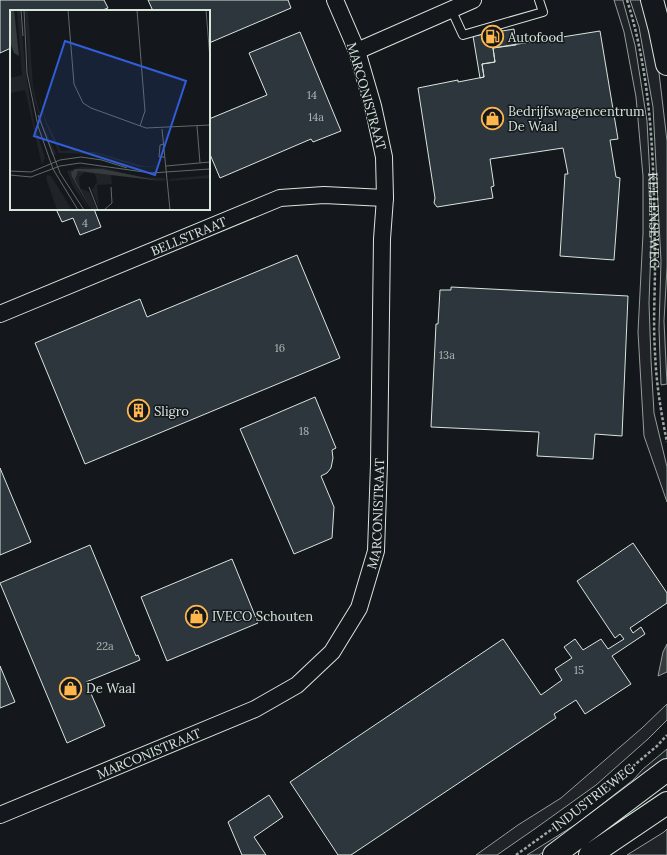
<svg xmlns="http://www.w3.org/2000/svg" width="667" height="855" font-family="Lora,serif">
<rect width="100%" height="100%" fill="#14181c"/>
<!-- green -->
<path fill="#202428" stroke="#939e99" d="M614,0h9v1l12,44 12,76 5,96 -3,86 2,57 3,53 13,54v35l-23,-66 -6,-104 5,-98v-58l-7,-79 -12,-65z
M630,0h10l3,5 15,59 9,77v126l-3,54 3,63 -6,1 -2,-56 2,-68 -8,-154 -14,-80z
M667,704v16l-19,19 -52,46 -60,43 -39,27h-21l42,-30 43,-27 81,-70z
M667,749v13l-87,65 -41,28h-12l51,-32 55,-43 10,-11z
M667,829v26h-40l37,-23z"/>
<!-- water -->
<path fill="#363b3e" stroke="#939e99" d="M667,644v28l-9,4 5,-24z"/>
<!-- building -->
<path fill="#2c363c" stroke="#d8e6dc" d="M0,0h104l4,8 -8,3h-89v37l-11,5z
M148,0h140l3,8 -82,35v-32h-56z
M514,29l2,16 -23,3 2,14 -13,2 2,13 -4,1 -7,-42z
M600,31l18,108 -8,1 6,37 4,1 -6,82 -54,-4 5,-82h3l-5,-26 -73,11 4,27 -3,1 2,11 -56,9 -3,-4 1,-5 -17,-110 40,-8v2l26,-5 -2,-13 13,-2 -2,-14z
M300,32l41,99 -28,11 -2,-3 -91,39 -11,-26v-33l58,-24 -18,-42z
M56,209h38l7,18 -21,8 -7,-17 -11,4z
M297,255l43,103 -255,106 -50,-121 105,-44 7,18z
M451,287l177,9 -6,140 -27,-2 -2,25 -56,-3 2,-24 -108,-5 5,-103h2l2,-34h11z
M315,397l21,51 -4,2 1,8 -2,10 -4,5 -6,3 13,31 -2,31 -38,16 -54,-125z
M0,468l31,74 -31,13z
M633,543l34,50v10l-37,25 3,5 8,-6 4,7 -33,22 19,28 -46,30 -9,-14 -22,14 2,4 -205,137h-13l-48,-73 213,-143 38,56 21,-15 -7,-11 17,-11 -8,-11 11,-8 8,11 18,-11 7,10 16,-10 -4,-5 -5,4 -38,-57z
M90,545l46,111 2,-1 2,5 -54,22 19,44 -38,17 -67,-160z
M232,559l26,64 -91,38 -26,-64z
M0,666l15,36 -15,6z
M269,795l14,22 -29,20 12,18h-24l-14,-33z"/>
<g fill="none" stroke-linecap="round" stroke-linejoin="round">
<defs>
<path id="service" d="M451,9l12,26 80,-23 -4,-12"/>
<g id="minor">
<path d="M357,51l116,-51"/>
<path id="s2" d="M0,314l280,-116 44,-3 61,3"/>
<path id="s3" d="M0,815l255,-106 42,-24 35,-33 27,-44 17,-57 3,-87 3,-225 3,-41 -1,-41 -11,-51 -16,-55 -22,-51"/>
</g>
<path id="secondary" d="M652,0l8,30 7,34
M554,855l113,-85
M590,855l77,-52"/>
</defs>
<!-- service casing -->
<use href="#service" stroke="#d8e6dc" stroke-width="10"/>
<!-- minor casing -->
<use href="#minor" stroke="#d8e6dc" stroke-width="18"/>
<!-- secondary casing -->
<use href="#secondary" stroke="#d8e6dc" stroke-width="24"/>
<!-- path -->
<g stroke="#9da8a2" stroke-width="2.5" stroke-dasharray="3 2" stroke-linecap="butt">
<path id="s1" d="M627,0c27,85 27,176 28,264 0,29 -2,59 0,88 1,30 6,61 12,90"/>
<path d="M606,789l51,-43 10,-11"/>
<path d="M516,855l39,-28"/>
</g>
<!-- service -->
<use href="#service" stroke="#14181c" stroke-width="8"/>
<!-- minor -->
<use href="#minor" stroke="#14181c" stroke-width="16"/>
<!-- secondary -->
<use href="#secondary" stroke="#14181c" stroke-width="22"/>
</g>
<!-- icons -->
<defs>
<symbol id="fuel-ring" viewBox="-11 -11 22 22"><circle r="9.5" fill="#14181c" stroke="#ffb74d" stroke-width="1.5"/><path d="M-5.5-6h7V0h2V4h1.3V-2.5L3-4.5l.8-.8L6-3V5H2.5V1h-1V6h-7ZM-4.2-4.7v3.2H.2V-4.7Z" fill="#ffb74d"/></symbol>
<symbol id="shop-ring" viewBox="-11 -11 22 22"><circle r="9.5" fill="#14181c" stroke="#ffb74d" stroke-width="1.5"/><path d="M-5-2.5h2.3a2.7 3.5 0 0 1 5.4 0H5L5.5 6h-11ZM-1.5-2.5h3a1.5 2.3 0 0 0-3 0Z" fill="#ffb74d"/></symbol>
<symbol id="building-ring" viewBox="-11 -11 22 22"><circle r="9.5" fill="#14181c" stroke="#ffb74d" stroke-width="1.5"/><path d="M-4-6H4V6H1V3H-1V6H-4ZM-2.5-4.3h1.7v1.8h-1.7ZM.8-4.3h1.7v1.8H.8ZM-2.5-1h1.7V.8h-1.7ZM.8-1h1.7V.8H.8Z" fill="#ffb74d"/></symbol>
</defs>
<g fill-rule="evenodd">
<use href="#fuel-ring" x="480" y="24" width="25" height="25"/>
<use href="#shop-ring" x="480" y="106" width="25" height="25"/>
<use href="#building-ring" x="126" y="398" width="25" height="25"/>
<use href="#shop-ring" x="184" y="604" width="25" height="25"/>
<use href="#shop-ring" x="58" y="676" width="25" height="25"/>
</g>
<g text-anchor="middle" stroke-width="3" stroke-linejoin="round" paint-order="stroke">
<!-- number labels -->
<g font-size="11" fill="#adbab4">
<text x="312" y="99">14</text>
<text x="316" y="121">14a</text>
<text x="85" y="227">4</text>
<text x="280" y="352">16</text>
<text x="447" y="359">13a</text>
<text x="304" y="435">18</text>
<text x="105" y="650">22a</text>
<text x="579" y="674">15</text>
</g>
<!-- poi labels -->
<g font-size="13" fill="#d8e6dc" stroke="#14181c" text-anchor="start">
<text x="508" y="42">Autofood</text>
<text x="508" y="116">Bedrijfswagencentrum<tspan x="508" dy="15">De Waal</tspan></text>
<text x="154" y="416">Sligro</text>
<text x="212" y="621">IVECO Schouten</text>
<text x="86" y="693">De Waal</text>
</g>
<!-- street labels -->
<g font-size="13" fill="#d8e6dc" stroke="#14181c">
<text transform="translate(367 96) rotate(74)" y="5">MARCONISTRAAT</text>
<text dy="5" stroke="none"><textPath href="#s1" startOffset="223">KELLENSEWEG</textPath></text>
<text dy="5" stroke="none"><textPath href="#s2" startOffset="204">BELLSTRAAT</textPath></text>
<text dy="5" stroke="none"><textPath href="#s3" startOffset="521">MARCONISTRAAT</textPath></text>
<text dy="5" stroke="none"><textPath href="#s3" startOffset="161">MARCONISTRAAT</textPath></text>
<text transform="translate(593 797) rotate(-38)" y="5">INDUSTRIEWEG</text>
</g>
</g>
<!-- overview -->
<g transform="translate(10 10)">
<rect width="200" height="200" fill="#14181c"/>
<path d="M7,0h3l6,65 8,48 11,35 -3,7 -17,-75 -15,3v-15l12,-3zM15,0h3l5,77 10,38 13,29 -4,2 -17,-54 -6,-27zM24,70l13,43 14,28 16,-2 1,3h17l48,14 21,1h-25l-42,-13 -38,-1 -13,-29zM72,157l22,1 37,9 24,1v3l-28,-3 -35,-9 -30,1v7l17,33 -16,-24 -6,-15zM68,161l33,3 1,10 -15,1 2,22 -7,-17 5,-8 -2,-8 -10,-2 -6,5 1,11 9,4 8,18h-5l-14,-22 -4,-12zM37,165l4,1 21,34h-15l-11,-32zM200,165v3l-41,3 1,-2z" fill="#202428"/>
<path d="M0,0h4l5,46 -5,-3 -4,-11zM65,159h27l59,12 -83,-10 -3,8 16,31 -19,-33 -1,-5z" fill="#363b3e"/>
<path fill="none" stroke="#626a69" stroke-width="1" d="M11,0l2,26M14,0l3,63 11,53 15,43 25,41M58,0l6,74 9,19 8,5 55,20 64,-3M127,0l8,101 -5,15M196,0l4,49M28,105l22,58 24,37M187,116l3,37M152,119l8,81M154,134l-4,1 -1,12h6M156,156l44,-4M0,161l21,1 29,-12 21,-3 21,3 25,8M0,165l21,2 29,-11 20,-3 71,10 59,-4M79,177l9,23M94,200l8,-7 -1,-16"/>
<path fill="#305dd8" fill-opacity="0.15" stroke="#305dd8" stroke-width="2" d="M55,31l121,40 -31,94 -121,-39z"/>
<rect width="200" height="200" fill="none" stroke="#d8e6dc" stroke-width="2"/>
</g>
</svg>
